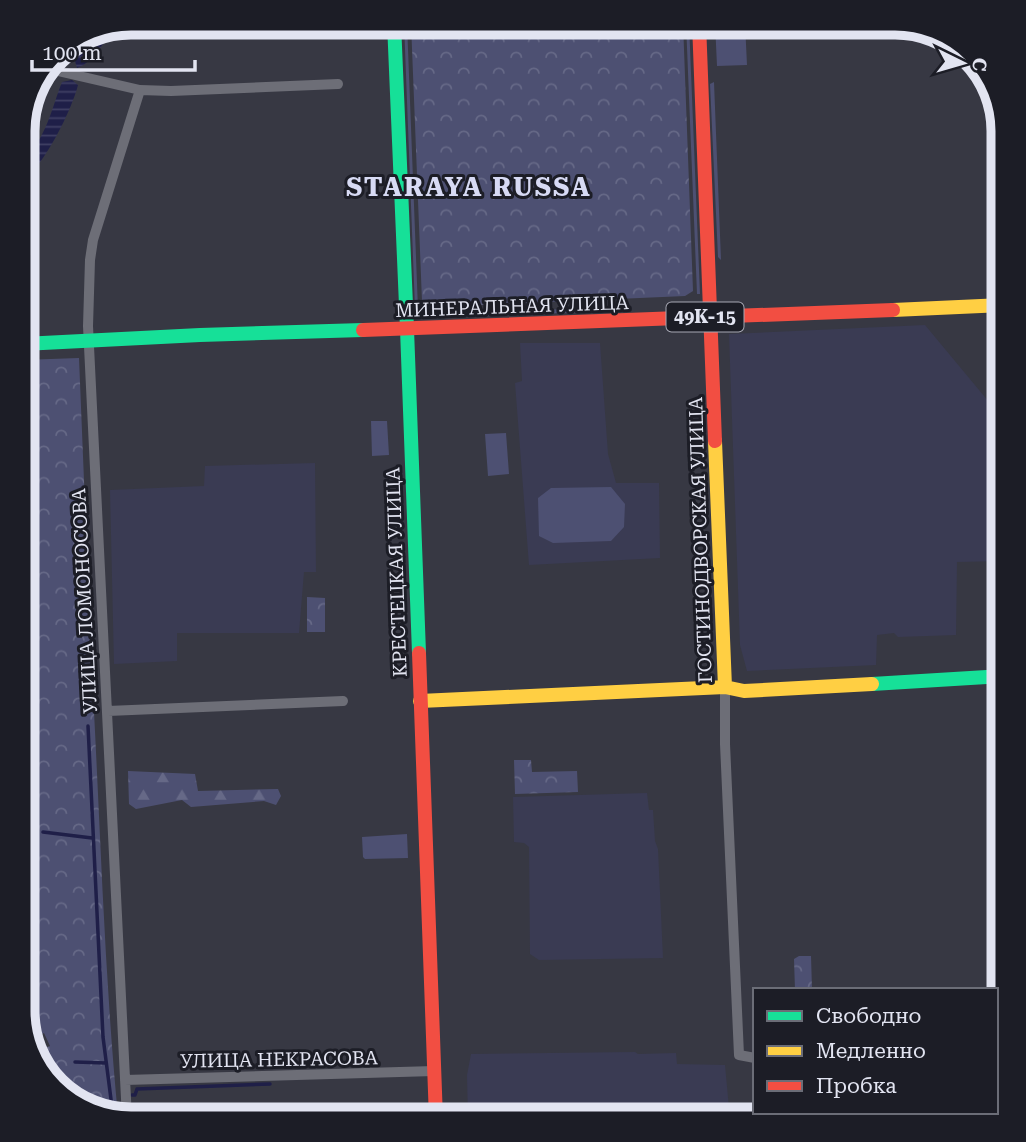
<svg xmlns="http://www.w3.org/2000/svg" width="1026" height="1142" font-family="'Roboto Serif',serif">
<defs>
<pattern id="forest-firs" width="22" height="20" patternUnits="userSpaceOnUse" patternTransform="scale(1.75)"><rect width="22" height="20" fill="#4d5072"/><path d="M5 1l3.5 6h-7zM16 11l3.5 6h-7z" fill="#666987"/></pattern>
<pattern id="park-crowns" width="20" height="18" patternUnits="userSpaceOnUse" patternTransform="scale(1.75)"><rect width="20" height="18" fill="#4d5072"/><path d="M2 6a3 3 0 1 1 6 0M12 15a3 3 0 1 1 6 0" fill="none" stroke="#666987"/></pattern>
<pattern id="water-rules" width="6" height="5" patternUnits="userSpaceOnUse" patternTransform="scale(1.75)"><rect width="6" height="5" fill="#1f1f48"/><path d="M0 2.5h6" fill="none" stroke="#3f3f63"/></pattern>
</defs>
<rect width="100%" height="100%" fill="#373843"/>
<!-- built -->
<path fill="#3a3b53" d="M925,325l69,83 7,153 -44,1 -1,73 -58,2 -4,-4 -17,2 -1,30 -129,6 -7,-26 -11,-311z
M520,343h80l8,111 8,29h43l1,75 -131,7 -14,-182 7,-2z
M315,463l1,109h-12l-5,61h-122v28l-63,3 -4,-174 94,-4 1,-20z
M647,793l2,17h4l2,31 3,8 5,109 -124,2 -9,-6 -1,-107 -5,-4 -10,-1 -1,-45z
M635,1052l3,2 38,-1 1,11 48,1 5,54h-262l-1,-44 4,-21z"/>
<!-- grass -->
<path fill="#4d5072" d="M404,23h3l11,286h-3z
M686,23h3l11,271h-3z
M715,23h30l2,42 -30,1z
M714,82l7,178 -3,-3 -8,-173z
M587,308v4l-161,6v-3z
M371,421h16l2,34 -17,1z
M506,433l3,41 -21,2 -3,-42z
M611,487l14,17 -1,23 -13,14 -58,2 -14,-7 -1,-38 13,-10z
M407,834l1,24 -43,1 -2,-2 -1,-20z"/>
<!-- forest -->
<path fill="url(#forest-firs)" d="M128,771l67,3 3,17 80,-2 3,7 -5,9 -12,-4 -73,6 -9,-7 -46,9 -7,-5z"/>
<!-- park -->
<path fill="url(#park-crowns)" d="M411,23h272l10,268 -8,5 -255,11 -8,-6z
M79,358l14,344 -5,1v9h6c7,135 11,270 24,404l-35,-8 -15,-13 3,-5h-10l-16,-13 -7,-21 4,-7 8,-3 -6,-13 -6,3 -8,-2 -7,-22v-350l5,-1 4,-13 -2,-4 5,-18 -5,-19 -4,-38 -3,-6v-203z
M307,597l18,1v34h-18z
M514,760h17l1,12 45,-1 1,21 -63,2z
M799,956h12l1,34h-17l-1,-31z"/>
<!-- water -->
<path fill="url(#water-rules)" d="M114,29c-12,14 -19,32 -37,39l-2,-7 7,-20z
M72,80l6,5c-6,24 -34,82 -55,94v-21c23,-17 29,-51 39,-76z"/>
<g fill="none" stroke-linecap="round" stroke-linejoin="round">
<!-- stream -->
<path stroke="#1f1f48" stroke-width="3.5" d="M88,726l15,311 10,78
M23,829l11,1
M43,832l49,6
M75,1062l31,1
M132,1095h3l2,-6 133,-5"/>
<!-- street -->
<path stroke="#6d6e77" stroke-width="10" d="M49,69l91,21 31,1 167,-7
M23,125l1,-5
M725,687v57l14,311 16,3
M108,711l235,-10
M125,1080l309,-9
M127,1119l-39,-793 2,-66 3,-20 47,-150"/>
<!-- fast -->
<path stroke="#16e098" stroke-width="14" d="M394,23l13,306
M407,329l12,324
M23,344l177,-9 163,-5
M872,684l131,-8"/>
<!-- slow -->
<path stroke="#ffcf43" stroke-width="14" d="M893,310l110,-5
M715,441l10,246
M420,701l305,-14 19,4 128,-7"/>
<!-- jam -->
<path stroke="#f24e42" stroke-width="14" d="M699,23l16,418
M363,330l530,-20
M419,653l17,466"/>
</g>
<g text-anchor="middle" stroke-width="6" stroke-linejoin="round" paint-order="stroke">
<!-- shield labels -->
<rect fill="#1c1d26" stroke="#a7a8b4" stroke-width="2" x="666.5" y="302.5" width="77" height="29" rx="5"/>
<g font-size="18" font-weight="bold" fill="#e2e4f1">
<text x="705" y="323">49К-15</text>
</g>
<!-- street labels -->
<g font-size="19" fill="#e2e4f1" stroke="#1c1d26">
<text transform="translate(512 306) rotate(-2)" y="7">МИНЕРАЛЬНАЯ УЛИЦА</text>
<text transform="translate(700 540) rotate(-92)" y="7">ГОСТИНОДВОРСКАЯ УЛИЦА</text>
<text transform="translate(396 572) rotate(-92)" y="7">КРЕСТЕЦКАЯ УЛИЦА</text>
<text transform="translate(84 601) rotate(-93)" y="7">УЛИЦА ЛОМОНОСОВА</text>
<text transform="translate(279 1059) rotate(-1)" y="7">УЛИЦА НЕКРАСОВА</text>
</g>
<!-- district labels -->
<g font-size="26" font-weight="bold" letter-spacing="2" fill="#d7daf4" stroke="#1c1d26">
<text x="469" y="196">STARAYA RUSSA</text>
</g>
</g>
<!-- crop -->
<path d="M0 0H1026V1142H0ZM131 35H895A96 96 0 0 1 991 131V1011A96 96 0 0 1 895 1107H131A96 96 0 0 1 35 1011V131A96 96 0 0 1 131 35Z" fill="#1c1d26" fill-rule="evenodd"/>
<path fill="none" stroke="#e2e4f1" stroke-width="9" d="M131 35H895A96 96 0 0 1 991 131V1011A96 96 0 0 1 895 1107H131A96 96 0 0 1 35 1011V131A96 96 0 0 1 131 35Z"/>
<!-- legend -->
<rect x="753" y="988" width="245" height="126" fill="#1c1d26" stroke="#6b6d77" stroke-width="2"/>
<rect x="767" y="1011" width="35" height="10" fill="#16e098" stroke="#6b6d77" stroke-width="2"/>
<text x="816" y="1023" font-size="21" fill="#e2e4f1">Свободно</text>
<rect x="767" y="1046" width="35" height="10" fill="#ffcf43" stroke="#6b6d77" stroke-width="2"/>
<text x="816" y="1058" font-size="21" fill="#e2e4f1">Медленно</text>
<rect x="767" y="1081" width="35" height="10" fill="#f24e42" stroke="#6b6d77" stroke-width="2"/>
<text x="816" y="1093" font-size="21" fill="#e2e4f1">Пробка</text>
<!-- north arrow -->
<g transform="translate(963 63) rotate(95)" stroke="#1c1d26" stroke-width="5" paint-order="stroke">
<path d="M0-5L12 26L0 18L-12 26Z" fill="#e2e4f1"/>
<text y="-10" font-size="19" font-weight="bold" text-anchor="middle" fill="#e2e4f1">С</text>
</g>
<!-- scale -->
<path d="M32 60v10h163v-10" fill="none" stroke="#e2e4f1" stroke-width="3.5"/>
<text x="42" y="60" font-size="21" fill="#e2e4f1" stroke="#1c1d26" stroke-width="5" paint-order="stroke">100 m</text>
</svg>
